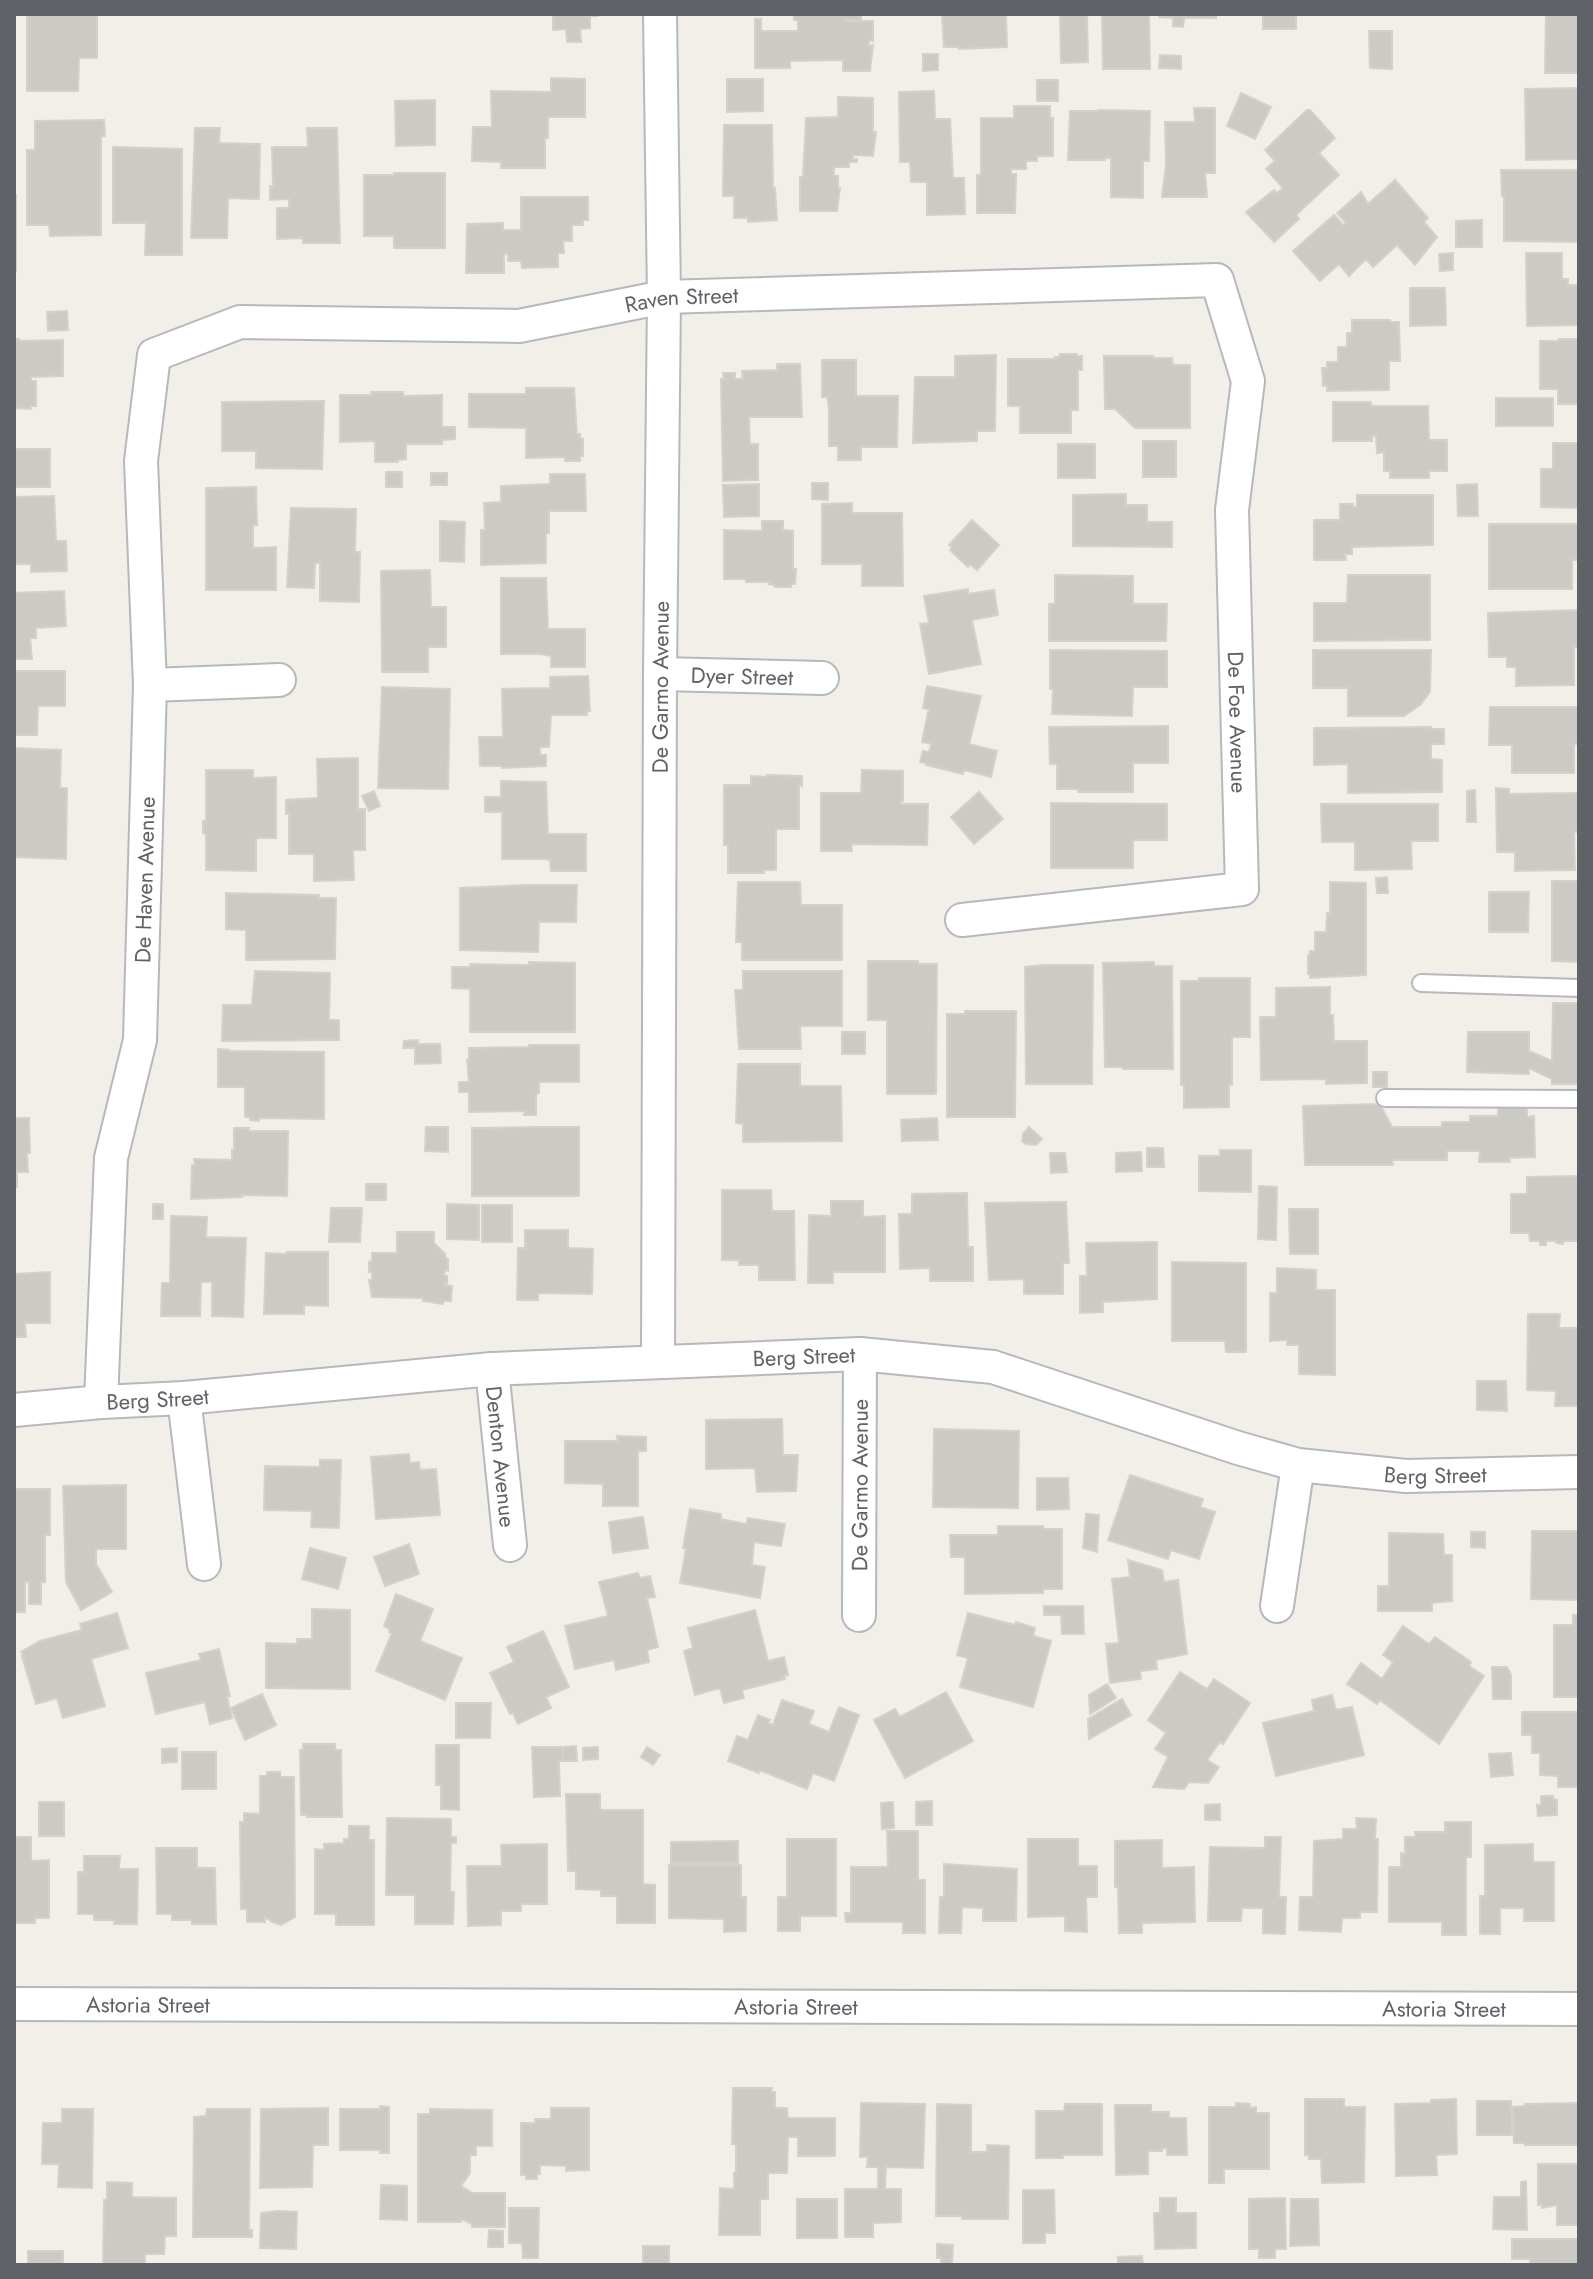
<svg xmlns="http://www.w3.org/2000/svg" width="1593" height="2279" font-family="Jost,sans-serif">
<rect width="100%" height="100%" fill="#f1efe8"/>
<!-- building -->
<path fill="#cccac5" stroke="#d6d1c6" stroke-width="2" d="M27,14h70v44h-18l-1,33h-51z
M553,14h45v2h-8v12l-10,1 1,13h-14l-1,-13 -13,1z
M794,14h67v6h-16v1h28v20l-4,-1v6l4,-1 -3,26h-27v-11l-53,1v7h-35v-49h6v12h37v-11h-4z
M958,14h48l1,33 -48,2v-2h-15l-2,-32z
M1060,14h27l1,48 -27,1z
M1102,14h47l1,55h-47z
M1159,14h57v4h-32l-1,9 -10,-1v-8l-14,-1z
M1263,14h33v15h-33z
M1546,14h33v59h-34z
M1369,31h23v38l-22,-1z
M923,54h15v16l-15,1z
M1160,55l21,1v13l-22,-1z
M551,78l34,1v38h-37v21h-3v30h-44v-6l-29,-1 1,-34h19l-1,-36 60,1z
M727,79h36v32l-36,1z
M1037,80h21v21h-21z
M1579,88v71l-53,1 -1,-71z
M934,91l1,28h15l3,59h11l1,36 -38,1v-33h-16l-1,-20h-10l-1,-70z
M1241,93l30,14 -16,32 -28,-13z
M838,97l35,1v35l3,-1 -3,24 -20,-1v4h4v3h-8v5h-15v9h4v12h2l-3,23h-37v-34h3l3,-59 32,-1z
M435,100v45l-39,1 -1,-45z
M1014,106h36v12h3v38h-16v5h-11v8h-15v5h5l-1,39h-38v-38h4v-57h33z
M1194,108h21v65h-10l2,24h-45l4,-32 -1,-43h30z
M1098,110l52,1 -1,50h-6v37l-32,-1v-39h-6v2h-37l2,-49h28z
M1307,110h3l25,28 -16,15 20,22 -43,40 3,4 -25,23 -28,-30 28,-22 3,3 6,-5 -17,-19 9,-8 -10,-11z
M104,120l1,16h-4v99l-51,1 -1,-11h-22v-75h8v-29z
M724,125h48l1,63h2l2,32 -29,2v-4h-14v-22h-11z
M195,128h25l-1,15 41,1 -1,55 -31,-1 -1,40h-36z
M307,128h30l3,115h-37v-5l-26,1v-31h12v-9l-19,1v-14h3l-1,-39h36z
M113,147l69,2v106h-37l1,-32h-33z
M1501,170h78v72l-75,-1v-45h-2z
M394,173h51v75h-51v-12h-30v-61h30z
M1395,180l33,38 -4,4 13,15 -22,28 -18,-20 -24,22 -7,-8 -17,17 -10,-12 -19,17 -27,-30 41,-36 9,10 3,-2 -9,-10 24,-21 7,12z
M14,195h2v76l-2,-1z
M521,197h67v23h-5v5h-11v16h-9l1,12h-6v14l-36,1 -1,-7h-13v-7h-4v19h-38l1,-49 36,-1v7h18z
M1482,220v27h-26v-26z
M1453,253v17l-13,1 -1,-17z
M1526,253h36v26h6v6h11v40l-52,1z
M1410,288h35l1,37 -36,1z
M67,311l1,19 -20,1 -1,-19z
M1352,320h38v2h9l1,39h-11v29l-62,1v-6l-4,1 -1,-18h5v-6h11v-15h9v-14h5z
M14,339h5v2l44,-1v36l-32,1v4h5v25h-6l1,3 -17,-1z
M1559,339h20v65h-21v-15h-18v-48h18z
M1060,354h17v2h5v14h-4v40h-7v23h-51v-27h-12v-47h48l-1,-2h4z
M996,355l-1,76h-18v10l-64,2 2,-66h40v-21z
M1104,356h49v2h19l1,7h17v63h-55l-20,-19h-10z
M822,360h34v36h42l-1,51h-36v13h-23v-14h-9v-39l-2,-10h-5z
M777,364h23l2,53h-53l1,27h8v36l-35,1 -2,-102h3l-1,-6h12v6h8l-1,-8 35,-1z
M526,388h48l3,46h3v4l3,1v17h-3v5h-15v-4l-39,1v-30l-57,-1v-33h57z
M371,392h32v4l39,-1v32h13v12l-13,1v4h-36v15l-8,1v2h-23v-21l-35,1v-47h32z
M1496,398h57v28h-57z
M324,401l-2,68 -66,-1v-17h-34v-49z
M1333,402h38v4h57l1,34h18v31h-18v7h-39v-7h-6v-19l-7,1 -1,-17h-4v5h-39z
M1143,441h33v36h-33z
M1553,443h26v65l-38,-1v-38h12z
M1058,444h37v34h-37z
M14,449h36v38h-36z
M386,472h16v15h-16z
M431,473h16v12h-16z
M550,474h35l1,37h-37v22h-3v30l-65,2v-35h4l-1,-27 17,-1v-16l49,-2z
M812,483h16v17l-16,-1z
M759,484v32l-35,1 -1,-32z
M1477,484l1,32h-20l-1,-31z
M256,487l1,38h-4v23l23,-1v43h-70v-102z
M1126,494v11h21v17h25v25l-99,-1v-51z
M1357,495h76v50l-81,2v7h-7l1,6h-32v-40h26v-16h13v3h4z
M54,496l2,45h10l1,30 -36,1v-8h-17v-67z
M852,503v10h50l1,73h-41v-22h-40v-60z
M291,508l65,1 -1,43h5l-1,50 -39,-1v-38h-5l-1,25 -27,-1z
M972,520l27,25 -22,25 -7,-6 -2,3 -18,-17 2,-3 -3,-2z
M440,521l25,1 -1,40 -24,-1z
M762,521h21v9l10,1v38h3l-1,15h-4v3h-16l-1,-2 -5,-1 1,-2h-24v-3h-22v-49l38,1z
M1489,524h90v36h-7v29h-83z
M430,570l1,37h15v40h-18v25h-46l-1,-101z
M1055,575l78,1v28h34l-1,37h-117v-37h6z
M1348,575h82v65l-116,1v-38h33z
M501,578h45l2,51h37v38h-34v-11l-10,-2h-40z
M968,589v5l26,-4 4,25 -26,5 9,44 -52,10 -9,-50 9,-1 -5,-27z
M64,591l2,35 -30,2v10h-6l2,21h-18v-66z
M1579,610v37h-5v38l-58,1v-19h-9v-10h-18l-1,-44z
M1050,650l117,1v36h-34l-1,29 -80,-2 1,-25h-3z
M1313,650h118l-1,42 -10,13 -16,11h-56v-28h-35z
M14,671h51v35h-27l-1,29h-23z
M588,676l2,35h-3v4h-36l-2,32h-9v8h6v11l-44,2v-2h-22l-1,-29h24l-1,-48 48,-1v-11z
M927,686l54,10 -12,48 28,7 -6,26 -27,-7 -1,4 -37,-9v-2l-6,-1 3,-11 6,1 2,-8 -9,-2 6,-30 2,-2 -7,-2z
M382,687l68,2 -2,100 -70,-1z
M1490,707h89v37h-5v29h-62v-28h-23z
M1168,726v37h-35v29h-55v-3h-21v-25h-7l-1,-37z
M1431,727v2h13v15h-13v15l11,1v32l-94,1v-29l-34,1v-37z
M14,748l47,2 -1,38h7l-1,71 -52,-2z
M358,758v51h7v41h-12l1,30 -40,1v-27h-25v-40h-3v-14l32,-2 -1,-39z
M206,770h47v8l23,-1v61h-20v33l-50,-1v-36l-3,-1v-12h3z
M862,770l41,1v30h-2v3h27l-1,41 -76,-1 1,7h-31v-58h40z
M767,775l35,1v10l-3,-1v44h-23v41h-12v3h-36v-28h-4v-60h27v-9l15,1z
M501,781l45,1 2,52h38v37h-35l-1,-11 -6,-1h-42v-47h-17v-15h16z
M1496,788l13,1v5l70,-1v39h-5l1,38 -60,1v-19h-18z
M1475,790l1,32h-9v-31z
M374,791l6,15 -11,5 -7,-15z
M979,792l24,27 -29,25 -23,-27z
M1051,803l116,1v36h-34v28h-82z
M1321,804h117v37h-27l1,28 -57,1v-28h-33z
M1387,877l1,16h-11l-1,-15z
M1552,881h27v81l-27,-1z
M738,882h62l1,23h41v55h-100v-18h-6z
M1330,882l36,1v92l-56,3v-4h-2v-19h2v-4h5v-19h11l1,-19h3z
M527,885h50l-1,37h-37l-1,30 -78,-2v-62z
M1489,892h40l-1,40h-39z
M226,893l93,2v3h17l-1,61 -89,1v-30l-20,-1z
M868,961h50v3h19l-1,130h-49v-74h-19z
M529,962l46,1v69h-105v-43l-18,-1v-21h18v-3l59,1z
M1154,962v4h18l1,103h-50l-1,-2h-17l-2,-104z
M1043,965h50l-1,119h-66l-1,-117z
M255,971l75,2 -1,47h10v20l-117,1 1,-36h29z
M743,971h99v55h-42l1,23h-62l-4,-59h8z
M1199,978h51v59h-18v48h-3v22l-45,1v-23h-3v-104h18z
M1330,987v28h3l1,26h33v42l-41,1v-5l-65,1 -1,-63h16v-29z
M1553,1003h26v81h-27v-5l-23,-11v6l-62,-2 1,-40h61v19l23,10z
M965,1011h51l-1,106h-68v-103h18z
M842,1032h23v22h-23z
M418,1040v4h22l1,19 -26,1v-16h-12l1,-7z
M529,1045h50v37h-40v11l-3,1v21h-12l1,-4 -56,1v-20h-10v-10h10l-2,-22 2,1v-13l60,-1z
M218,1049l11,1v1l95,1v67l-65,-1v3l-9,-1v-3h-5v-30h-27z
M738,1064h62v22h41l1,55 -99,1v-18l-7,-1z
M1373,1072h14v15h-14z
M1498,1102h29v15l7,-1 1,41 -26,1 1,4h-31l1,-11h-33v9h-55l1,5h-88l-2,-59 77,-2 12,23h50v-5h28v-6h28z
M14,1118h15l1,35h-3l1,19h-11v15h-3z
M937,1118l1,22 -36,1 -1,-21z
M426,1127h22v25l-23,-1z
M534,1127h45v69h-107v-68z
M1029,1127l13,12 -6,6 -10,-1 -4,-3 1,-7z
M234,1128h15v3h39l-1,65 -46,-1 1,2 -51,2 1,-34h3l-1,-6 38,1v-10h2z
M1147,1148h16l1,19h-17z
M1220,1150h31v42l-52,-1v-35h21z
M1141,1152l1,19 -26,1v-19z
M1050,1153h15l2,19 -16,1z
M1579,1176v65h-16v3l-7,-1v-2h-10v4h-6v-4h-10l-1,-8h-18v-39h16v-17z
M366,1184h20v16h-20z
M1259,1186l18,1 -1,53 -18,-1z
M722,1190h49l1,21h22l1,69h-36v-15h-20v-5h-17z
M967,1193l1,54h5v34h-43v-13l-30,1 -1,-55h13v-20z
M831,1201h32v16l22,-1v56h-52v11h-25l1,-68 22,1z
M1066,1202l3,61h-6v31h-39v-15l-35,1 -4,-77z
M153,1204h10v15h-10z
M447,1204l32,1v35l-32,-1z
M482,1205h30v37h-30z
M331,1208h31l-2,34h-31z
M1289,1209h29v45h-28z
M171,1216l36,1 -1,20 40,1 -3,79 -31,-1v-34h-11l-1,34h-39l1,-33h8v-5z
M525,1230h43v18l25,1 -1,45 -54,-1v7h-21l1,-52h7z
M397,1232h37v11l11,11v4l3,1v12l-3,-1 -1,5 3,1v7h-3v2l8,1 -1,15h-8v3l-20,-3v-3l-51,-1 -3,-17h3v-8h-3v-10l3,-1v-8h25z
M1157,1242v57l-54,3v10l-23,1v-37h7l-1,-33z
M287,1252h41v54l-24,-1v9h-40l2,-61 20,1z
M1172,1262l74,1v89h-20l-1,-11h-53z
M1277,1268l39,2v20h19v85l-36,-1v-29h-12v-5l-17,1v-48h7z
M50,1272v51h-25l1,14h-12v-63z
M1528,1314h32l-1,14h20v78h-24l1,-15 -29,-1z
M1477,1381h29l1,30 -30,-1z
M782,1419l1,36h15l-2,36 -39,1 -2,-24 -49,1v-49z
M934,1429l85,2 -1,77 -85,-1z
M617,1436l29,1v14h-8v55h-35v-22l-38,-1v-42h53z
M409,1454l1,9 9,-1 1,8 16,-1 4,46 -64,4 -5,-62z
M320,1460h21l-2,68 -28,-1 1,-16 -48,-1 1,-44 55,1z
M1130,1475l73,24 -3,8 15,5 -16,47 -28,-9 -3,9 -60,-19z
M1037,1478h31l1,31 -32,1z
M126,1485v64h-30v15l16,28 -31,18 -15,-28 -3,-96z
M15,1489h35v46h-5v47h-4v22h-12v-22h-4v30h-11z
M690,1509l31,5v5l25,5 2,-6 37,6 -4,22 -27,-4 -2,23 13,2 -5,31 -80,-15 6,-34 -3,-1z
M1086,1514l13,1 -2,37 -14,-4z
M643,1517l5,31 -35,5 -4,-31z
M998,1526h45v3h19v60h-19v4l-78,1v-37h-14l-1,-22h48z
M1532,1531h47v69l-48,-1z
M1471,1532h14v16l-14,-1z
M1389,1533l54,1 1,21h8v46l-20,2v8h-54v-25h11z
M409,1544l10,30 -34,12 -11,-29z
M310,1548l36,10 -8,31 -36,-10z
M1128,1560l34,10 2,12 14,-2 9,74 -31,6 1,9 -17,2 1,8 -31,4 -4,-39 13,-1 -7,-64 18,-2z
M638,1573l2,5 10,-2 5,21 -8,1 11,49 -11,3 2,12 -33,8 -2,-10 -39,9 -10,-43 43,-10 -9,-34z
M396,1594l37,15 -13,32 42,17 -17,42 -69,-29 16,-38 -3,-1 1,-3 -6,-3z
M1044,1606h39l1,28h-22l-1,-19h-17z
M312,1609l38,1v79l-84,-1v-45l31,1v-5h15z
M755,1610l13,51 16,-4 4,18 -4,1 1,3 -43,11 2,8 -20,5 -4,-15 -25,7 -11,-44 9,-3 -5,-20z
M117,1613l11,35 -37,11 14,47 -42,12 -6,-20 -21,6 -14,-48h2l-3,-4 19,-11 42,-11 -2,-6z
M968,1613l47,12 1,-3 19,6 -2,8 18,5 -18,66 -73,-20 8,-29 -11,-3z
M1573,1615h6v82h-25v-72h19z
M1403,1626l26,18 6,-7 36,25 -2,4 15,10 -45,68 -59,-44 -3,4 -30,-20 14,-21 21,16 11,-17 -10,-7z
M543,1631l26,56 -23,10 5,11 -33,16 -5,-11 -3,1 -20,-41 24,-11 -7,-15z
M219,1649l11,47 -3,1 5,21 -22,6 -5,-22 -49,12 -10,-41 55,-13 -2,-6z
M1492,1667h15l4,8v24h-18z
M1180,1672l27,17 7,-10 36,24 -27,41 -3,-2 -13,18 12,7 -11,16 -19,-1 -5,7 -31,-2 15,-30 -13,-8 11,-16 -18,-13z
M1107,1684l9,14 -26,16 -1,-19z
M946,1692l27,49 -68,37 -31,-58 21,-11 5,8z
M262,1694l14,31 -31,15 -14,-32z
M1332,1695l4,15 16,-3 12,48 -88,21 -13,-53 51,-12 -2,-11z
M1122,1699l9,16 -42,24 -1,-20z
M782,1700l32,11 -5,13 20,8 10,-25 20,8 -25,66 -21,-8 -6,16 -48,-19v3l-31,-12 9,-25 11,4 10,-25 12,5 -2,3 5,2z
M456,1703h35l-1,35h-34z
M1522,1712h57v75h-21v-11l-18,-1v-22h-8v-18h-10z
M303,1744h32v6h6l1,67h-35v-2h-6l-1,-65h3z
M436,1745h23v65l-18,-1v-24h-5z
M576,1746l1,15h-14v-14z
M532,1747h31v14h-4l1,35 -26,1z
M598,1747v12l-15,1v-12z
M647,1747l13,8 -7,10 -12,-8z
M177,1748v14l-15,1v-14z
M182,1752h34v37h-34z
M1511,1753l2,22 -22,2 -2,-23z
M267,1772h13v5h14l1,140 -14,8 -9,-3 -7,-5v5h-18v-13h-6l-1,-87h4v-9l16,1v-38h7z
M566,1794h34v16h43v74l12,1v38h-38v-27h-16v-6l-25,-1v-18h-8z
M1541,1796h12l1,4h3v15l-19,1 -1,-11h4z
M932,1801v24h-16v-23z
M39,1802h25v34h-25z
M893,1802l1,26 -12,1 -1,-26z
M1220,1804v16h-15v-15z
M387,1818l64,1v18h5v6h-5l-1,49h4l-1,32h-38v-29h-29z
M1356,1818l20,1 -1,20h3l-1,73h-17v6h-18l-1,14 -42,-2 1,-33h13l1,-56 29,-2v-10h14z
M1445,1822h26v35h-5v78h-24v-13h-53v-55h12v-14l4,1v-17h11l-1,-5h30z
M349,1826h20v14h5v85h-38v-11h-21v-65l9,1v-6l20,-1v-4h5z
M887,1831h31v49h7v53h-22v-11h-57l-1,-9h6v-46h37z
M14,1837h17v24l18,-1v58h-14v5h-21z
M1265,1837h16l-2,60h7l-1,37 -22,-1v-25h-21l-1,13h-33l2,-74 55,1z
M787,1839h49v77h-36v15h-22v-34h9z
M1028,1839h50v27h19v31h-11l1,35 -22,-1v-15l-37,1z
M1162,1840v28l32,-1 1,55 -53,1v10h-23l-1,-46h-3v-46z
M738,1841v22h-67v-21z
M547,1844v60h-26v7h-20v14l-33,1 -1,-60h35l-1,-21z
M1533,1844v18h21v59h-30v-13h-24v26h-20v-38h5v-51z
M156,1848h41v20h18l1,56h-24v-4h-20v-6h-15z
M84,1856h36l-1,13h19l-1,55h-23l1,-4h-21v-6h-16v-42h6z
M944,1864l73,5 -1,52h-33v-13l-21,-1 -1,26h-22l1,-36h4z
M669,1865h72v32h5v34l-22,1v-13l-55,-1z
M733,2088h39l-1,4h4v16h12l1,10h47v38h-37v-19h-10l-1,36h-19v26h-8v36h-41l1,-47 14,1v-16l2,-1v-28h-4z
M1305,2099h39v8h21l-1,75 -42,1 -1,-24h-12v-4h-4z
M1456,2099l1,55 -21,1 1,20 -41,1 -1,-72 36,-1v-3z
M1477,2101h34l1,34h-35z
M861,2103l64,1 -2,64 -37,-1 -1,22h16v33l-28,1v14h-28v-48h33v-22h-11l1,-10h-8z
M1236,2103l14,1v4l6,-1v6h13v56h-45v14h-15v-76h27z
M1579,2103v42h-54v-2h-11l-1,-36 12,-1v-2z
M937,2104l34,1v47h16v-7l22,1 -1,73h-46v-3h-26z
M1065,2104h37v51h-39v3h-27v-47h28z
M1115,2105h36v7h18v6h17l1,37h-20v-7h-5v3h-14v23l-32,1z
M380,2106l9,1v46h-9v-3h-40v-41h40z
M328,2108v37h-15l-1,42 -52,1 1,-79z
M551,2108h38v62l-23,1v-5l-26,-1v9h-3v5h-11v-4h-5v-52h14v-4h16z
M62,2109h31l-1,79 -34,-1 1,-23h-17l1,-41h19z
M207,2109h43l-1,121h3v7h-59l1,-120 12,-1z
M430,2109l62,1v36h-16v9h-6v18l-9,13 11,7h33v34h-33v-3l-11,-5v3h-43v-108h12z
M1538,2164h41v61h-22v-20l-15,3v-3h-4z
M1526,2181l1,49 -34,-1 1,-32h27v-15z
M107,2182l25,1v14l44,1v38h-11l-1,18h-19v11h-42l1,-65h3z
M381,2185l26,1v34l-27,-1z
M1023,2190h31l1,43h-10v10h-22z
M1160,2198h16v15h20v35l-41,1 -1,-36h6z
M1285,2198l1,51h-11v9h-16v-9h-10v-50z
M797,2199h40v39h-40z
M1291,2199h27l1,46 -29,1z
M509,2208h30l-1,50h-15l-1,-15h-13z
M278,2211l19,1 -1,37 -36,-1 1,-35z
M489,2230l14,1v16h-15z
M1512,2239h67v26h-49v-6h-18z
M937,2244l16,1 -1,20h-11v-7h-4z
M643,2246h26v19h-26z
M28,2251h35v14h-35z
M1142,2256l1,9h-25v-8z"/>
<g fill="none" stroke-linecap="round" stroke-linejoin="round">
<defs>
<path id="lane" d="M1421,983l158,5
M1385,1098l194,1"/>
<g id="street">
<path id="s1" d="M660,674l162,4"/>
<path d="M150,685l129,-5"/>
<path id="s2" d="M658,1361l2,-687 4,-377 -4,-283"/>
<path id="s3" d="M492,1369l18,176"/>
<path d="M184,1398l20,166"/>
<path id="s4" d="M101,1402l10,-244 29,-118 10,-355 -9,-224 13,-106 86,-33 279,4 145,-29 553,-17 31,101 -16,129 10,379 -280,31"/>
<path id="s5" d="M14,1410l87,-8 83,-4 308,-29 368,-15 133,13 245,81 60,17 108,11 173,-4"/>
<path d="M1277,1606l21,-141"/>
<path id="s6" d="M859,1615l1,-261"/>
<path id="s7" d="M14,2004l1565,5"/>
</g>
</defs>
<!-- lane casing -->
<use href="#lane" stroke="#b5b8bc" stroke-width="20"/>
<!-- street casing -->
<use href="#street" stroke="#b5b8bc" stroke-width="36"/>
<!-- lane -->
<use href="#lane" stroke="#fff" stroke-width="16"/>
<!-- street -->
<use href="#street" stroke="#fff" stroke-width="32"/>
</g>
<g text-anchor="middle" stroke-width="6" stroke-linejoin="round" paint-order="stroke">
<!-- street labels -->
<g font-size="22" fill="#5f6368" stroke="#fff">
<text dy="8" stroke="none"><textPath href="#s4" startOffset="1588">Raven Street</textPath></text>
<text dy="8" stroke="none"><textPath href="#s1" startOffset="82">Dyer Street</textPath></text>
<text dy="8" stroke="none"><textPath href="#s2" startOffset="674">De Garmo Avenue</textPath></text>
<text dy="8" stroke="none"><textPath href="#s4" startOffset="2572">De Foe Avenue</textPath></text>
<text dy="8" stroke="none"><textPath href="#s4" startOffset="526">De Haven Avenue</textPath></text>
<text dy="8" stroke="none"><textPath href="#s5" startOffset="792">Berg Street</textPath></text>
<text dy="8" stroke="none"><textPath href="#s5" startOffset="144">Berg Street</textPath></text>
<text dy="8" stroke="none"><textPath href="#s3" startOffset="88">Denton Avenue</textPath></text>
<text dy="8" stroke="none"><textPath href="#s5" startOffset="1440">Berg Street</textPath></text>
<text dy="8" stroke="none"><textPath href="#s6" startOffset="130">De Garmo Avenue</textPath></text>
<text dy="8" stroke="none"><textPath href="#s7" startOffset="134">Astoria Street</textPath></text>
<text dy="8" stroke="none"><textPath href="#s7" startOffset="782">Astoria Street</textPath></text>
<text dy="8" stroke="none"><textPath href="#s7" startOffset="1430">Astoria Street</textPath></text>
</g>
</g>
<!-- border -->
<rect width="1593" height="2279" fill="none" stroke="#5f6368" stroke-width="32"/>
</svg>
